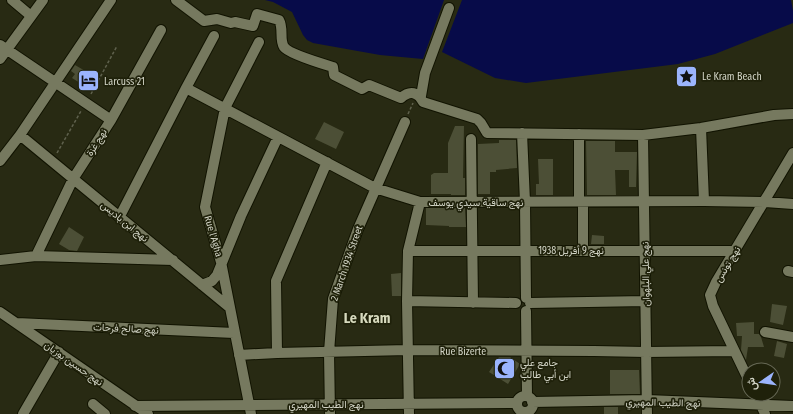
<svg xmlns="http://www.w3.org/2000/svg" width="793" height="414" font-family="'Fira Sans Condensed',Vazirmatn,sans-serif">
<rect width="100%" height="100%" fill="#282a13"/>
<!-- water -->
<path fill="#070b49" d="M265,0h179l-21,59 -43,-4 -67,-12 -6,-3 -4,-5 -11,-23 -19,-10z
M462,0h329l2,11v12l-78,31 -37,10 -152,19 -31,-5 -53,-26z"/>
<!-- building -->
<path fill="#4c4f36" d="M75,65l24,14 -6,12 -21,-13 3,-4 -4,-3z
M324,122l20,10 -8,17 -21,-10z
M455,126h9l-1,52h2v17h-14v-1h-20v-19l3,-2h14v-30z
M499,140h17l1,28 -21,2v2h-6v22h-12v-50l21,-1z
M586,141h29v11h22l-1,35h-7v-17h-14l1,25h-29z
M538,159h15v36h-17v-11h3z
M426,208h39l1,19h-17v-1l-23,-1z
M69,227l15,10 -7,14 -8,-1 -10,-6z
M592,235l12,1v8h-13z
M401,273v23h-9l-1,-22z
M772,304l15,2 -4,19 -13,-3z
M754,322v12h5l2,3 3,10h-16l-2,13 -5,-10 1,-14h-5l-1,-13z
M777,341l10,3 -3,14 -10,-2z
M499,357h11l10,7 -12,20 -19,-12z
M610,370h29l1,24h-30z
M604,407h14v7h-14z"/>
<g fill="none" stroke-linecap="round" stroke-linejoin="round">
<defs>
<path id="minor" d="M12,0l19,16
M176,0l28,21 13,-2 14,4 4,-1 18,4 4,-12 22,6c5,9 0,19 5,27 5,7 39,17 49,20l1,8 28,14 7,-4 32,13c9,-8 17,-6 22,4l54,17 4,4 6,10 156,2 58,-7 73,-13 19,-1
M0,45l111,75
M0,59l43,-59
M186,88l189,100 45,14 284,-1 61,1 28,2
M421,96l4,-23 24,-65
M701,128l3,73
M522,133l3,69 1,96
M579,134v67
M20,135l209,172
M643,135l4,279
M471,139l2,164
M0,161l20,-26 91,-135
M583,202v48
M120,216l66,-128 28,-52
M408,251h327
M36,256l37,-77 38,-59 50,-90
M0,260l36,-4 137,4
M788,271l5,1
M202,285l10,-4 5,-6 24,-59 37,-79
M407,301l109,2
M530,303l116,-2
M526,311l1,85
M0,312l148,102
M17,323l217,10
M765,332l28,5
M277,353l-1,-72 51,-119
M239,355l38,-2 131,-3 186,1 52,1 88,-1
M749,381l-36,-75 -3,-11 6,-13 77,-129
M756,394l9,20
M517 404a8 8 0 1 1 16 0a8 8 0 1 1-16 0Z
M532,402l115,-2 146,6
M93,404l12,10
M135,406l382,-3
M23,414l36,-62
M251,414l-30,-152 -16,-55 20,-99 34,-66
M330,414l-1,-62 4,-53 25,-70 47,-107
M409,414l-2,-113 1,-50 12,-49"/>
</defs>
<!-- minor casing -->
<use href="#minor" stroke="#111301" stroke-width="12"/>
<!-- path -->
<path stroke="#5f614d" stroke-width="1.5" stroke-dasharray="3 2" stroke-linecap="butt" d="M91,94l26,-48
M408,114l5,-11
M57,153l24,-42"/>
<!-- minor -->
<use href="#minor" stroke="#76795f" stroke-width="10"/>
</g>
<!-- icons -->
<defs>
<symbol id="sight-square" viewBox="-11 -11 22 22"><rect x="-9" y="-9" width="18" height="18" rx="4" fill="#9bb4fd" stroke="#1f210a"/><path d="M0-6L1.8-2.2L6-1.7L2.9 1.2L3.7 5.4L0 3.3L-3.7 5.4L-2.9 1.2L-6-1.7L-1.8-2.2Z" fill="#111"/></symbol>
<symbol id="hotel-square" viewBox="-11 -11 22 22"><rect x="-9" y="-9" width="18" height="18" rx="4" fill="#9bb4fd" stroke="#1f210a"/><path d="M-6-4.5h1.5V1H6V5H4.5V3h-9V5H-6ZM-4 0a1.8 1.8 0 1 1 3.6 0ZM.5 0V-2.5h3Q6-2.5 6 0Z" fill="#111"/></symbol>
<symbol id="mosque-square" viewBox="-11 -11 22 22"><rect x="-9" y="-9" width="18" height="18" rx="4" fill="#9bb4fd" stroke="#1f210a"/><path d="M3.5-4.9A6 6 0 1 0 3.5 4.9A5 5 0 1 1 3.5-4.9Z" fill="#111"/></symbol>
</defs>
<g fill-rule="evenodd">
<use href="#sight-square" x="674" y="64" width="25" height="25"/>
<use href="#hotel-square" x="76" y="68" width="25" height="25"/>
<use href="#mosque-square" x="492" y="356" width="25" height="25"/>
</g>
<g text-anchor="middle" stroke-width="3.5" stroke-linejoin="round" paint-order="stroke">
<!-- poi labels -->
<g font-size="10" fill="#d3d5c7" stroke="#1f210a" text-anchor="start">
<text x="702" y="80">Le Kram Beach</text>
<text x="104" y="85">Larcuss 21</text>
<text x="520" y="366">جامع علي<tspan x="520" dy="12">ابن أبي طالب</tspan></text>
</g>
<!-- street labels -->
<g font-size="10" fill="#d3d5c7" stroke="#1f210a">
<text transform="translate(96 142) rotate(-58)" y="4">نهج غزة</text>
<text x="476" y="206">نهج ساقية سيدي يوسف</text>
<text transform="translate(125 221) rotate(39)" y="4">نهج ابن باديس</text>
<text transform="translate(214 236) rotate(74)" y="4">Rue l'Agha</text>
<text x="571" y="254">نهج 9 أفريل 1938</text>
<text transform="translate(346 263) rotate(-71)" y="4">2 March 1934 Street</text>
<text transform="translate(727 264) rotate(-59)" y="4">نهج تونس</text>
<text transform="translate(645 274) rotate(-91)" y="4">نهج علي البلهوان</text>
<text transform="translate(126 328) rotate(3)" y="4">نهج صالح فرحات</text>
<text x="463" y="355">Rue Bizerte</text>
<text transform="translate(74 363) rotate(35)" y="4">نهج حسين بوزيان</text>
<text transform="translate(663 402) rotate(1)" y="4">نهج الطيب المهيري</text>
<text x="326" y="408">نهج الطيب المهيري</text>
</g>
<!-- district labels -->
<g font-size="14" font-weight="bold" fill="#d7dabe" stroke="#1f210a">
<text x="367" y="323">Le Kram</text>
</g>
</g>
<!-- north arrow -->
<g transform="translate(761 382) rotate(257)"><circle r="19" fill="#1f210a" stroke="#676956"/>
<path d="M0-3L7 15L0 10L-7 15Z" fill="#9bb4fd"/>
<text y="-6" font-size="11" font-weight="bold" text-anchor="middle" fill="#d3d5c7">ش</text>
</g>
</svg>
